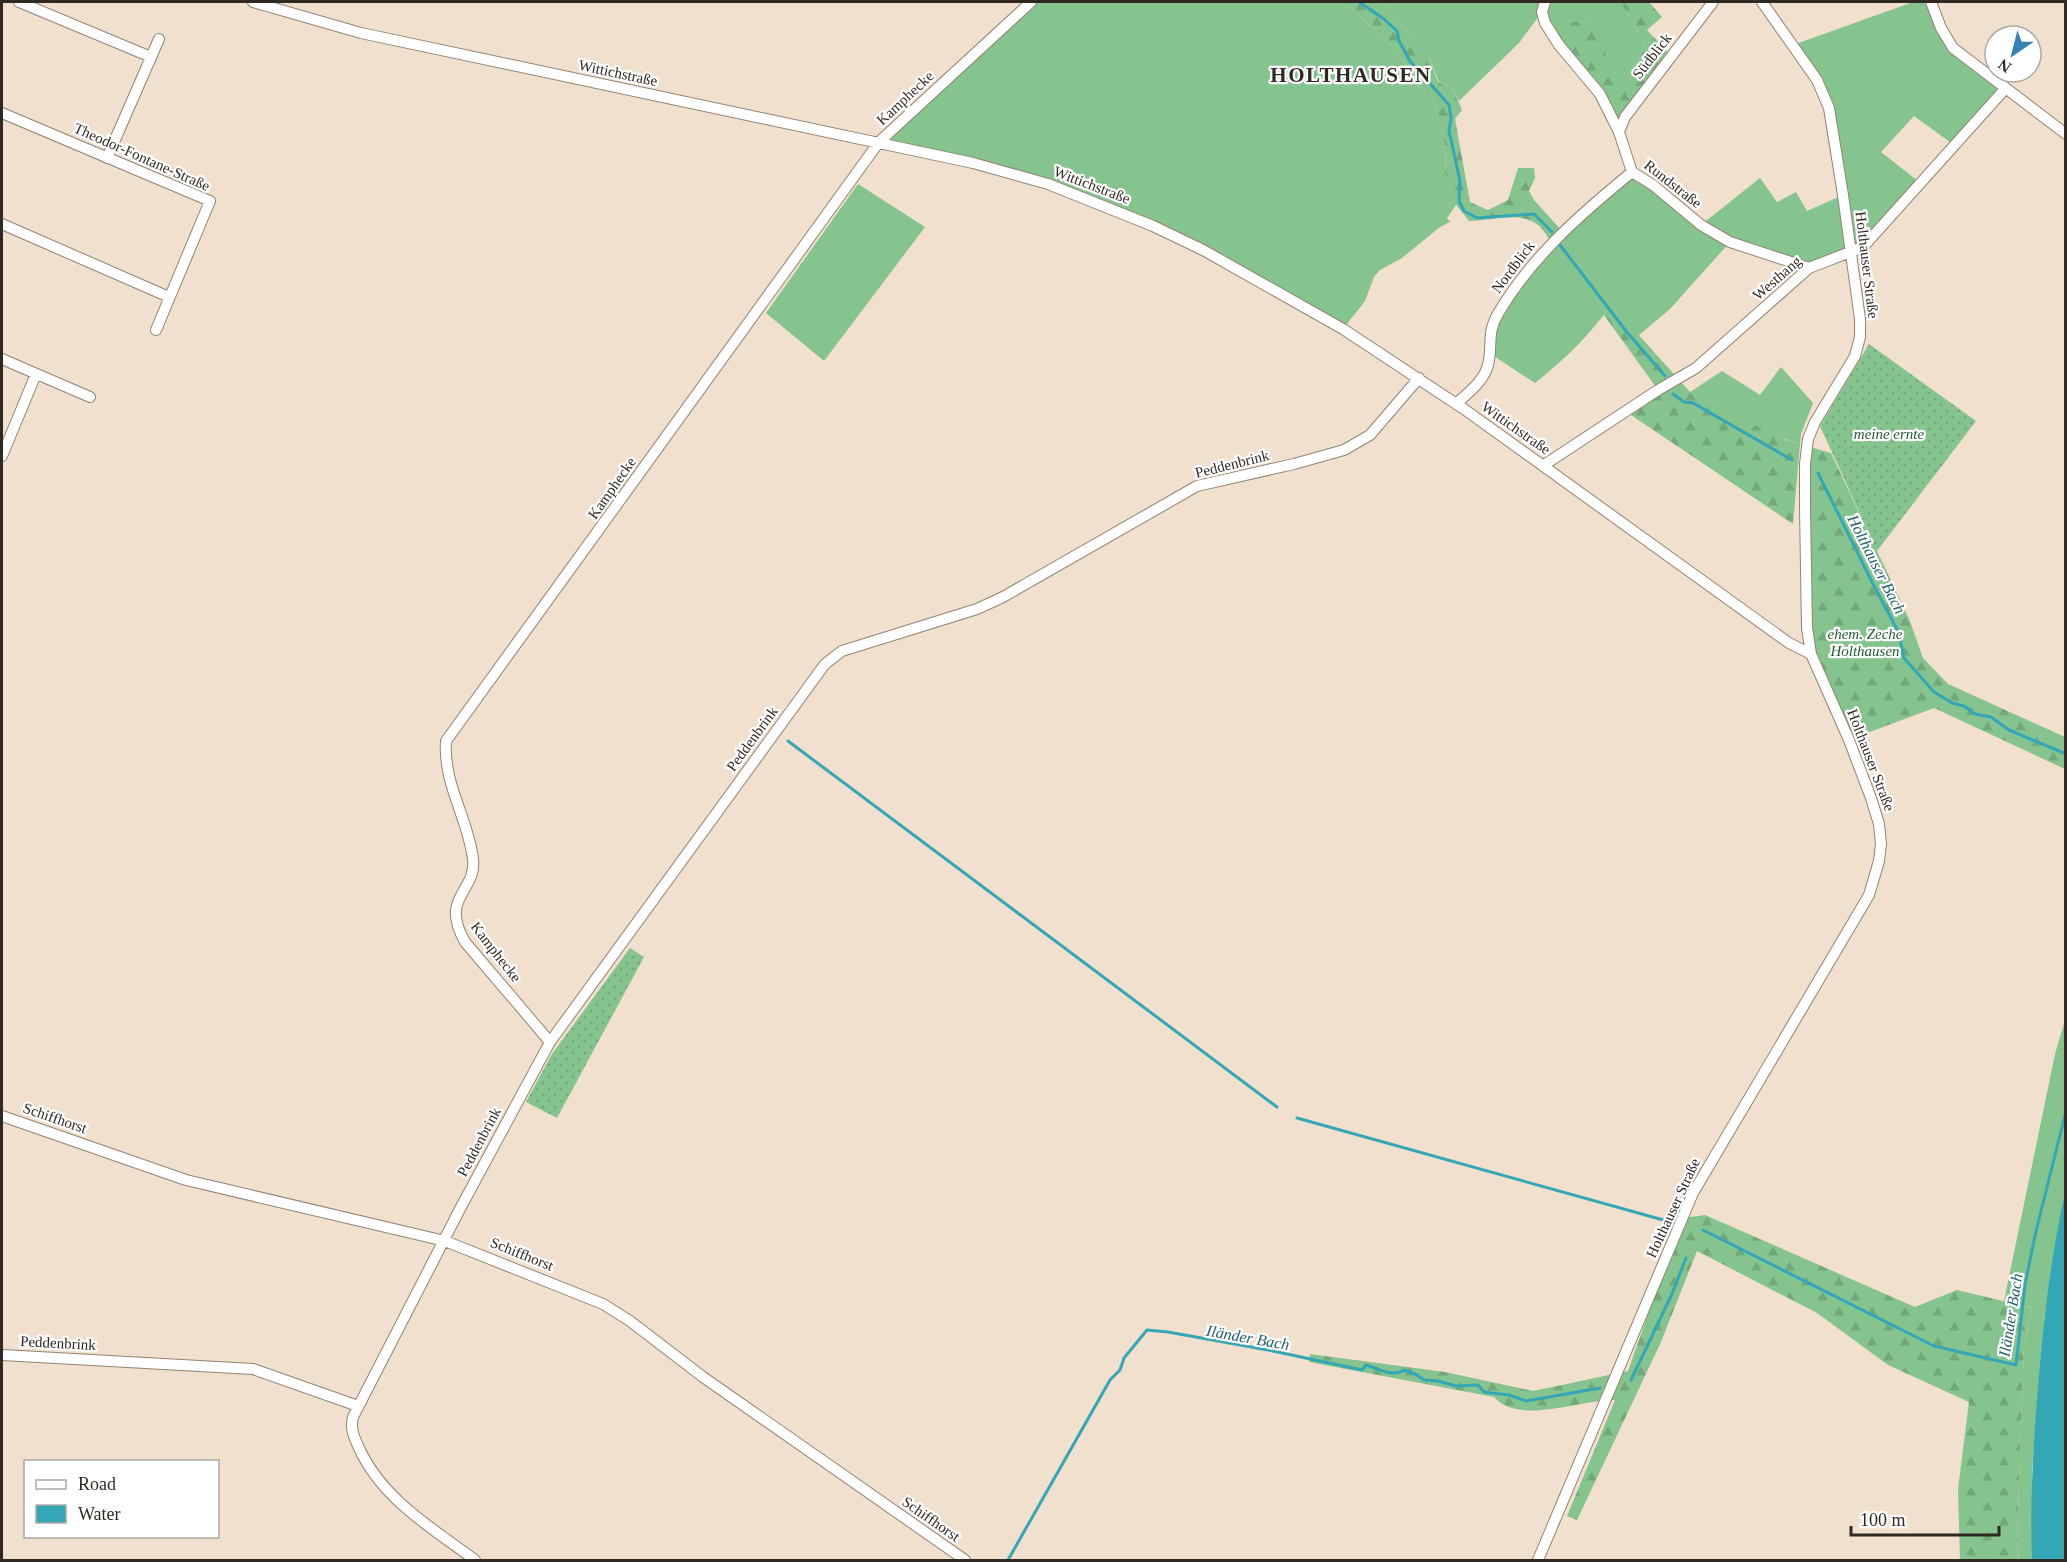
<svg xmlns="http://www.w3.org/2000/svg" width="2067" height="1562" font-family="'Times New Roman',serif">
<defs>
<pattern id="forest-firs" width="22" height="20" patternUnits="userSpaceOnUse" patternTransform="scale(1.5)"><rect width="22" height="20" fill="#85c48f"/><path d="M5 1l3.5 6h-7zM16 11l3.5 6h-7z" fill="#73a87b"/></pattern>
<pattern id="garden-dots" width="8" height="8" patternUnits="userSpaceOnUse" patternTransform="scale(1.5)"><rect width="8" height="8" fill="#85c48f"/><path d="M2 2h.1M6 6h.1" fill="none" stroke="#73a87b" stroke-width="1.8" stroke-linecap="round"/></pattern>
</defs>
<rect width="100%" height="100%" fill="#f1e0cd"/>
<!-- grass -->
<path fill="#85c48f" d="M1031,2h314l47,44 43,59 11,44 -1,24 11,32 -9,13 3,4 -10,5 -38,31 -22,12 -6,7 -9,24 -22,28 -140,-79 -106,-48 -218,-60z
M1382,2h246l-5,3c7,15 17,27 23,43l-25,37 -11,-18 -15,-43c-17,-6 -29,-1 -44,9l-9,-21 -23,31 -60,58 -6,-12 -14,-7 -10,-25z
M1913,2h18l22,46 52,41 -51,56 -40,-29 -33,36 37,29 -55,66 -54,21 -79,-26 -60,67 -32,27 -27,-31c-20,29 -48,56 -76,78l-46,-30v-16l43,-71 100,-94 69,53 59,-47 17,24 19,-10 11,19 36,-16 -14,-87 -36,-63z
M858,184l67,43 -101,134 -58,-48z
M1781,367l32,36 -12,31 -1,10c-39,-11 -75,-33 -110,-52l32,-21 38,24z
M2065,1020v173l-20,120 -5,54 -8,102v91h-13l-2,-18 7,-195 8,-39 -28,-7 51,-247z"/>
<!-- forest -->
<path fill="url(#forest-firs)" d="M1345,2h37l47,55 9,25 15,7 9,21 -7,9 15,83 18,8 20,-10 10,-32h16l1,10 -6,13 5,9 28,31 -11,13c-15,-39 -49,-24 -82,-23l-15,-19 -9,-29 1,-24 -11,-44 -43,-59z
M1628,2h23l-1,1 12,14 -15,13 24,26 -50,67 -70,-90c15,-11 27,-15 45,-9l14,43 11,17 25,-36c-6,-16 -16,-28 -24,-44z
M1611,304l79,88 45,24 51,24 14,4 -7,80 -165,-111 30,-23 -54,-75z
M1810,447l21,6 79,168 13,37 25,26 117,53v32l-131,-61 -83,31 -38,-87 -4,-77z
M1705,1215l210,92 42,-17 75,18 -8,39 -7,195 2,18h-59l-2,-71 11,-87 -81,-37 -71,-52 -120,-62 -36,91 -84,178 -10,-4 48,-116c-34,-1 -95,26 -121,-3l-185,-35 1,-8 135,18 88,19 95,-20 54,-153z"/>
<!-- garden -->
<path fill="url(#garden-dots)" d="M1869,344l107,77 -99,130 -57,-125z
M630,948l14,9 -87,161 -31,-16 26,-48z"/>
<!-- water -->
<path fill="#34a7b7" d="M2065,1193v367h-33c-2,-58 1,-115 6,-173 5,-65 13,-131 27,-194z"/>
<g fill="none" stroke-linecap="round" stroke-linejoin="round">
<!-- stream -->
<path stroke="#34a7b7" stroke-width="3" d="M1359,2l25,17 13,12 2,10 11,20 39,44 2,13 -2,13 11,50 -1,20 5,10 13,7 57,-4 18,18
M1560,245l66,86 39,45
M1673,394l11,8 9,1 99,57
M1818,473l55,111 26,49 5,25 30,34 18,11 12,3 11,8 16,3 18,13 57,24
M788,741l489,366
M1297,1118l370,103
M1703,1230l231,116 82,19 9,-80 11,-54 30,-120
M1631,1380l40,-84 15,-38
M1008,1560l102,-180 10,-10 4,-12 23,-28 21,2 105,19 89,19 4,-5c12,3 26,13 38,5l13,5 7,5 14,1 18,5 22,-1 6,7 25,3 17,6 74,-13"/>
<defs>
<path id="minor" d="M19,2l132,55
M253,2l108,31 612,130 75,21 105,42 50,24 140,79 121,80 325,234 22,11
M1545,2l-3,10 3,11 14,22 41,49 19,38 13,40 21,13 48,40 29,17 79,26
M1931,2l10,26 12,20 113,86
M2,113l208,88 -54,129
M1619,132l6,-15 88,-115
M107,158l52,-119
M2,224l167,73
M2,359l88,38
M1456,404c12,-11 28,-23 32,-39 5,-20 -2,-32 11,-53 34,-57 83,-99 133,-140
M2,456l34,-82
M1544,465l114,-75 38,-22 113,-100 54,-21 142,-158
M550,1042l-85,-100c-26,-46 12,-50 8,-83 -5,-41 -30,-75 -27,-118l433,-599 152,-140
M2,1116l184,64 259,61 158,63 27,17 73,56 262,183
M2,1355l251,14 105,37
M475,1560c-43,-32 -93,-61 -116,-112 -5,-11 -9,-19 -6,-31l108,-210 89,-165 275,-378 17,-13 135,-42 26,-12 194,-111 97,-22 50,-14 26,-15 49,-57
M1538,1560l155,-367 176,-298 10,-34 2,-17 -2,-20 -8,-26 -22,-58 -38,-86 -4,-26 -2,-120v-44l3,-25 7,-17 40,-66 5,-19v-18l-17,-124 -14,-87 -12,-28 -55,-78"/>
</defs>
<!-- minor casing -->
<use href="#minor" stroke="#938372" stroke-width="12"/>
<!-- minor -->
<use href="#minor" stroke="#fff" stroke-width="10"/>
</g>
<g text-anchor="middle" stroke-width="4.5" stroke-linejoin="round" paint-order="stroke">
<!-- street labels -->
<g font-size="15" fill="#2f2922" stroke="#fff">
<text transform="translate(1652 56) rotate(-52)" y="5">Südblick</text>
<text transform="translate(618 73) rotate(12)" y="5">Wittichstraße</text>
<text transform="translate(905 98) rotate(-43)" y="5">Kamphecke</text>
<text transform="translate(142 157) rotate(24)" y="5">Theodor-Fontane-Straße</text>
<text transform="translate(1673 184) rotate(38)" y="5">Rundstraße</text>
<text transform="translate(1092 185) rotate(21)" y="5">Wittichstraße</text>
<text transform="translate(1867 265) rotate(83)" y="5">Holthauser Straße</text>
<text transform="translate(1513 267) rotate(-53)" y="5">Nordblick</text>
<text transform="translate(1777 278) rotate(-41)" y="5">Westhang</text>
<text transform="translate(1516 428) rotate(35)" y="5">Wittichstraße</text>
<text transform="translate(1232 464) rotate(-14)" y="5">Peddenbrink</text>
<text transform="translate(612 488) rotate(-55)" y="5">Kamphecke</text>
<text transform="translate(752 739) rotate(-54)" y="5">Peddenbrink</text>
<text transform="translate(1871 760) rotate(69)" y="5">Holthauser Straße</text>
<text transform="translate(496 952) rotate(52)" y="5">Kamphecke</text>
<text transform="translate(55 1118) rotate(19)" y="5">Schiffhorst</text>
<text transform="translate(479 1142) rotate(-62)" y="5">Peddenbrink</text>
<text transform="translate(1673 1208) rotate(-65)" y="5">Holthauser Straße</text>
<text transform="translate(522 1254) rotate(22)" y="5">Schiffhorst</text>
<text transform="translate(58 1343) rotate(3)" y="5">Peddenbrink</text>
<text transform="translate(931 1519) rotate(35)" y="5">Schiffhorst</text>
</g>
<!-- park labels -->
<g font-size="15" font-style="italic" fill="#205a2e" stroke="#fff">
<text x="1889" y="439">meine ernte</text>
<text x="1865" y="639">ehem. Zeche<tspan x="1865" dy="17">Holthausen</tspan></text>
</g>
<!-- water labels -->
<g font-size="16" font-style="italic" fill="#236069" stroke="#fff">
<text transform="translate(1877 564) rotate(63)" y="6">Holthauser Bach</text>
<text transform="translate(2010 1315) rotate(-81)" y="6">Iländer Bach</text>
<text transform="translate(1248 1337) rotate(10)" y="6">Iländer Bach</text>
</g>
<!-- district labels -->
<g font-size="21" font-weight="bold" letter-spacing="1.5" fill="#2f2922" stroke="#fff">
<text x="1351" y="82">HOLTHAUSEN</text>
</g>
</g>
<!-- border -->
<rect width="2067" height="1562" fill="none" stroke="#2f2922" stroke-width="6"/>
<!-- legend -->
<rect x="24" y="1460" width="195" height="78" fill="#ffffff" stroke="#aca9a7" stroke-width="1.5"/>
<rect x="36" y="1480" width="30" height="9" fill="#ffffff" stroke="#aca9a7" stroke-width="1.5"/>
<text x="78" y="1490" font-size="18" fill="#2f2922">Road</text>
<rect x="36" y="1505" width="30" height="18" fill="#34a7b7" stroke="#aca9a7" stroke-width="1.5"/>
<text x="78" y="1520" font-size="18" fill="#2f2922">Water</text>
<!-- north arrow -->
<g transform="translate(2013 54) rotate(215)"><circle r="28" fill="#ffffff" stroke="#aca9a7" stroke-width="1.5"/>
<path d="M0-4.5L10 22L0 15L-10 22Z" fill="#3582b4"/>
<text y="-9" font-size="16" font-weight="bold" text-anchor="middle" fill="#2f2922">N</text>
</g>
<!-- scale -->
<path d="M1851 1526v9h148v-9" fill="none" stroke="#2f2922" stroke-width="3"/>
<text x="1860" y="1526" font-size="18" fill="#2f2922" stroke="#ffffff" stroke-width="4.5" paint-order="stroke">100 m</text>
</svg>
